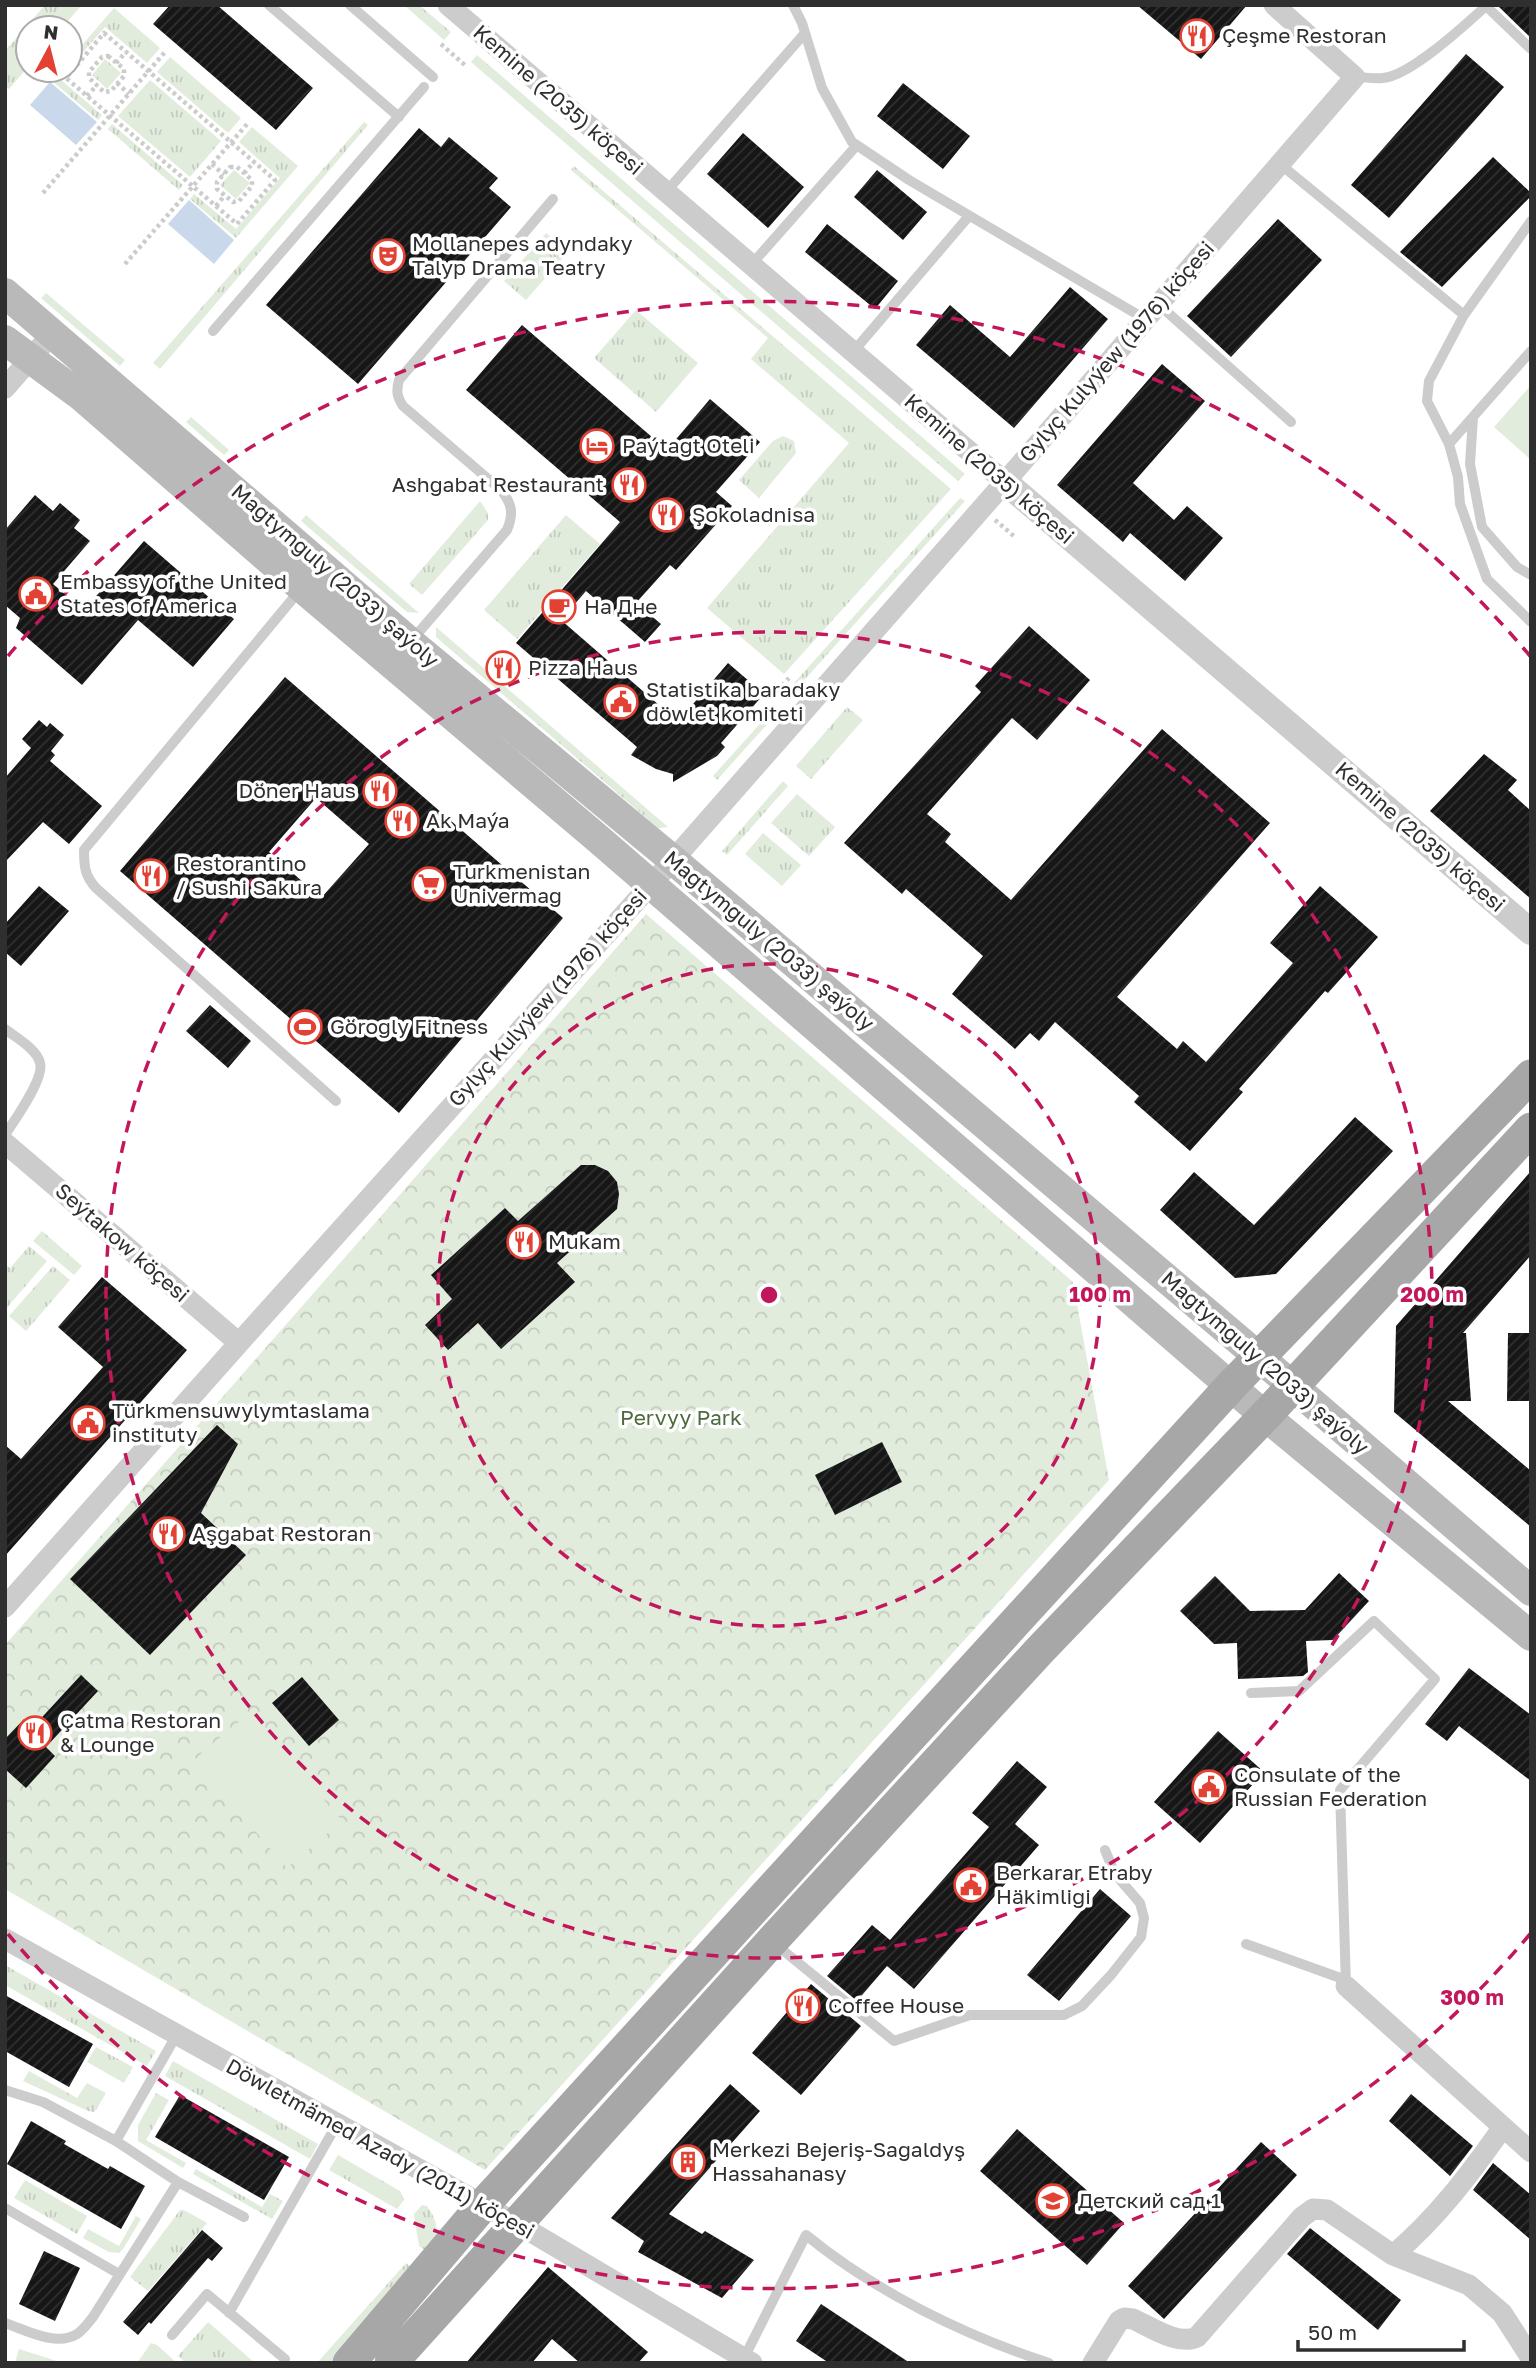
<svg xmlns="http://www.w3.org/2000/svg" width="1536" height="2368" font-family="'Golos Text',sans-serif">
<defs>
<pattern id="grass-tufts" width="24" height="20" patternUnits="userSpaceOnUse" patternTransform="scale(1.75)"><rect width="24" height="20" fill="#e2ecdd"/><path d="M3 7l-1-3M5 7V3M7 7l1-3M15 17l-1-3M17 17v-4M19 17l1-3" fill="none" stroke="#c2cbbe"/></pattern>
<pattern id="park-crowns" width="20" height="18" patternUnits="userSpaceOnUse" patternTransform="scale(1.75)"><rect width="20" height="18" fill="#e2ecdd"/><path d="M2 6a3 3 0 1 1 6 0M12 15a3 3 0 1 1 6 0" fill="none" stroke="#c2cbbe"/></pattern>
<pattern id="building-hatch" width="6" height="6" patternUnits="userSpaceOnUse" patternTransform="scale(1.75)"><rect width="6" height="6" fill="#161616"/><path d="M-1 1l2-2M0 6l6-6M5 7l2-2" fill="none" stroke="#303030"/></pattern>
</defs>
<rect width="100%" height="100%" fill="#fff"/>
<!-- grass -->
<path fill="url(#grass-tufts)" d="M45,5h32l3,2 -18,21h-34v39l-19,22 -4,-3v-35z
M404,5h15l32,27 -7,8z
M114,8l46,40 -13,15 -42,-36 -35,40v-8z
M477,55l488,419 -7,7 -487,-419z
M170,57l71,61 -13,15 -71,-61z
M105,59l16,14 -14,16 -15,-14z
M60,70h8l-8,9 42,36 -4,5 -47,-40z
M150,80l71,61 -31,36 -72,-61z
M364,122l4,3 -208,244 -7,-6z
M112,124l71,61 -4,5 -71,-61z
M252,127l46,39 -62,72 -46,-39 4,-5 42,35 44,-51 -41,-36z
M574,166l377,323 -167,185 -77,-66 142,-165 -98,-84 17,-21 -197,-168z
M234,170l16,13 -14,16 -16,-14z
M546,233l22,19 -42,48 -22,-19z
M46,293l79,67 -5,6 -79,-68z
M636,310l62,53 -42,49 -62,-54z
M191,417l38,33 -5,5 -38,-33z
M783,436l11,5 2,12 -37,45 -20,-18 34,-39z
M960,498l5,3 -167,186 -4,-4z
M480,501l8,12v7l-66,75 -13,-11z
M306,515l113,98 -12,-1 -106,-91z
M566,515l34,29 -83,95 -33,-29z
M436,627l232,200 -10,1 -222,-191z
M776,706l4,4 -63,70 -4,-4z
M847,707l16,13 -52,59 -15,-13z
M783,781l5,5 -61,69 -5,-4z
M797,794l38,33 -26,29 -38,-33z
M763,833l38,32 -19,21 -37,-32z
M42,1231l40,35 -8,9 -41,-34z
M29,1246l18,15 -42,49v-45l5,3z
M53,1266l17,14 -44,51 -17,-15z
M5,1965l151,86 -9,15 -142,-81z
M96,2047l37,20 -9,16 -37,-21z
M173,2061l145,83 -8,15 -145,-83z
M29,2071l48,27 10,-15 19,10 -10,17 -2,2 -6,-1 -65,-30z
M156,2093l13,7 -23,40 40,23 -3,5 -45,-27v-16z
M338,2155l62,36 4,9 -7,9 -68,-39z
M196,2169l66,38 8,-13 13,7 -11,18 -79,-45z
M25,2180l62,36 -10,18 -63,-36z
M422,2205l5,1c13,19 12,28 2,47l-10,-7 -5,-32z
M180,2210h4l23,13 -59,68 -18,-14z
M136,2216l5,3 -18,30 -4,4 -10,-1 -26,-14 5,-9 31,17z
M406,2263l9,8 -81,92h-17z
M208,2322l47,41h-69l-8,-7z
M151,2343l6,2 20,18h-40z
M19,2349l44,14h-48z"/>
<!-- park -->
<path fill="url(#park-crowns)" d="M646,914l427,368 36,198 -624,690 -480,-281v-244z"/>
<!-- garden -->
<path fill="#e2ecdd" d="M1531,385v75l-37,-33z
M249,1713l93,108 -55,47 -93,-108z"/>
<!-- water -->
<path fill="#c9d9eb" d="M50,82l47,40 -21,23 -46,-40z
M189,200l45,40 -20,24 -46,-40z"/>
<!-- building -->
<path fill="url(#building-hatch)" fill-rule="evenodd" d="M170,5h47l96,83 -37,42 -123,-106z
M1137,5h110l-46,54z
M1497,5h34v33z
M1466,54l38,33 -115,131 -38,-33z
M903,83l67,53 -27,33 -66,-53z
M419,128l22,19 8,-10 49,41 -9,10 22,19 -153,177 -92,-79z
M743,133l61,54 -36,41 -61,-54z
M1493,157l38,36v3l-89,91 -42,-35z
M877,170l50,42 -24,28 -49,-43z
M1278,219l44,41 -91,97 -44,-41z
M827,224l71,57 -23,28 -70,-57z
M1070,287l38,32 -94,109 -98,-83 34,-40 60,52z
M522,325l145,125 43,-51 50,43 -44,50 16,14 -56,64 -6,-5 -34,38 25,21 -16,18 -59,-51 -25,29 106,92 20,-1 41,-48 36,31 -43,49 4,4 -8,9 -44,26v-8l-17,-5 -25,-14 6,-8 -121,-104 104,-121 -154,-132z
M1162,364l43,37 -72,82 41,37 13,-14 36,32 -38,43 -55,-48 -7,9 -66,-57z
M35,495l18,16 7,-8 20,17 -6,8 16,13 -37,43 31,26 60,-69 90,78 -41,48 -55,-47 -56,65 -66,-57 4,-10 -15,-13v-75z
M1029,626l61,54 -53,60 -25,-22 -85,96 24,20 -6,8 66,58 151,-171 108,94 -153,174 60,52 6,-8 23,21 87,-99 -23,-20 50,-57 58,51 -50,56 -3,-2 -86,98 4,3 -53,59 -56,-49 5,-6 -84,-74 -16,19 -9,-8 -15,16 -63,-55 31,-38 -77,-67 -4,5 -58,-51 137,-151 -6,-6z
M285,677l278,241 -164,195 -279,-242zM316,798l53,46 -48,54 -52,-46z
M39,720l8,7 3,-4 14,12 -13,16 4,4 -5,6 52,45 -33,38 -26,-22 -38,40v-84l26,-30 -9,-9z
M1484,754l33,26 -9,10 23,21v88l-101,-88z
M39,886l30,25 -48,55 -16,-14v-28z
M210,1005l41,36 -23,27 -42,-37z
M1355,1117l38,34 -117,123 -41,4 -75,-68 34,-38 60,53z
M581,1165h14l13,6 9,11 2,12 -2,15 -60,54 18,19 -74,67 -23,-26 -30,27 -23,-25 27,-26 -21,-24 74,-67 13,13z
M1531,1171v84l-68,78h3l5,68h-23l83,70v56l-137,-115 2,-86z
M102,1277l85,73 -182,206v-111l16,14 82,-92 -45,-40z
M1508,1333h23v68h-24z
M217,1425l21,19 -37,69 45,42 -96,100 -80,-76z
M882,1442l20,40 -67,33 -20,-40z
M1339,1573l30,28 -36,39 -27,1 2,31 -5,4 -65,3 -1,-36 -23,1 -34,-33 35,-35 35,35 55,-1z
M1469,1668l62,47v66l-72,-55 -12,15 -22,-17z
M81,1675l17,16 -52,56 9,9 -29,32 -21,-19v-30l19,-20 9,8z
M302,1677l37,43 -30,26 -37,-43z
M1218,1731l46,41 -64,71 -46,-41z
M1017,1761l30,26 -32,37 24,21 -125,144 -27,-23 -30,35 -30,-25 45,-51 18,15 99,-113 -17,-14z
M1100,1889l31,27 -72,85 -32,-26z
M811,1984l50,42 -60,69 -49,-42z
M5,1995l88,49 -24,43 -64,-36z
M730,2084l30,27 -91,103 33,20 3,-3 49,29 -32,38 -84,-46 6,-11 -33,-23z
M1411,2094l62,52 -23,30 -61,-55z
M180,2095l109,62 -25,43 -109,-63z
M31,2121l35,20 -2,3 44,25 2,-3 35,20 -24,43 -114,-65z
M1017,2129l107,94 -37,42 -107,-94z
M1261,2142l36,33 -133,144 -36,-33z
M1493,2163l38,32v45l-58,-50z
M1310,2228l91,72 -23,30 -91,-76z
M202,2230l21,18 -11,13 -4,-3 -57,66 -2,-2 -11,13 -15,-13z
M44,2251l36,17 -25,53 -36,-17z
M548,2267l100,85 -10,11h-58l-28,-24 -20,24h-66z
M821,2304l89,59h-81l-33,-22z"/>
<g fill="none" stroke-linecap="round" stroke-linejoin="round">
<!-- path -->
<path stroke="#ccc" stroke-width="4.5" stroke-dasharray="3.5 3.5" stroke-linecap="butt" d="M104,33l171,147 -38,44 -171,-146z
M441,44l26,23
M108,56l16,13v7l-13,15 -7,1 -15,-14v-6l13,-15z
M116,63l10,-11
M117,83l12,11
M87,96l10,-11
M212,164l12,11
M230,167h7l15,13v6l-13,15 -6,1 -16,-13v-7z
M244,173l10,-11
M43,193l122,-141
M216,206l9,-11
M125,264l123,-141
M995,520l20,17
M773,696l16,-18"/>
<!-- service -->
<path stroke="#ccc" stroke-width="10" d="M269,5l130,112
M350,5l83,72
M793,5l9,18 20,65 30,54 57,38 236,139
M1355,77c9,0 19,2 28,1 27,-2 82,-53 103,-72l45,43
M1280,164l184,151
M666,192l139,-159
M1531,221l-67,94 -35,66 -2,20 22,43 9,33 2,27 27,75 44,43
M751,265l106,-120
M1158,304l133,118
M213,331l211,-244
M853,352l116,-136
M1473,417l-3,47 12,63 35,40 14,8
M1449,444l82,-93
M300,590l-216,260c0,17 1,26 12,38l240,213
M412,640l95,-110c7,-17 5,-26 -6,-40l-98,-84c-6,-9 -7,-15 -4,-26l154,-181
M5,1029c10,8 32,20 35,34 5,15 -26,58 -35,72
M1251,1693l48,-2 75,-70 61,58 -95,111 6,196
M774,1943l120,98 76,-26h94l18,-9 29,-31 30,-38 3,-19 -4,-15 -25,-29 -10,-24
M1246,1944l100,36
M5,2090l38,12 73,39 62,41 66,35
M116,2141l60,-105
M5,2208l114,66
M229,2313l108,-189
M5,2323c21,7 51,24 72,11 6,-4 11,-11 16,-17l85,-135
M172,2335l35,-41 78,65
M744,2358l62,-123c70,57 157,100 243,128"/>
<!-- minor -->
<path stroke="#ccc" stroke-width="21" d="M448,5l557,477
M5,388l47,-54
M5,1143l234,200
M5,1607l234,-264 434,-483 332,-378 350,-405 -81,-72
M5,1939l511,284 236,140
M1346,1986l185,166
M1393,2255l76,30 33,28 29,45
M1093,2363l26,-42 5,-3 9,1c18,8 45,27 64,18l105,-120 11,-8 14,1 66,45c44,-37 77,-81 110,-128"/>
<!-- tertiary -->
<path stroke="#ccc" stroke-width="26" d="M1005,482l526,450"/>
<!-- secondary -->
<path stroke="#b9b9b9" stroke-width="30" d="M5,293l405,349 263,218 587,498 271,233
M5,340l76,56 221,192 294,249 669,579 266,220"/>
<!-- primary -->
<path stroke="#a7a7a7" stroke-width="33" d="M349,2363l134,-158 748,-819 300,-310
M391,2363l381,-422 269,-292 224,-233 266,-287"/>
</g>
<!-- distance rings -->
<g fill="none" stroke="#c2185b" stroke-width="3.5" stroke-dasharray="12 9">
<circle cx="769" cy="1295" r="331"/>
<circle cx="769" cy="1295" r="663"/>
<path d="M1530 1934A994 994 0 0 1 8 1934M8 656A994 994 0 0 1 1530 656"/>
</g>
<!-- icons -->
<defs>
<symbol id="restaurant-ring" viewBox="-11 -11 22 22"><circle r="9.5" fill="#fff" stroke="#e24134" stroke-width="1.5"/><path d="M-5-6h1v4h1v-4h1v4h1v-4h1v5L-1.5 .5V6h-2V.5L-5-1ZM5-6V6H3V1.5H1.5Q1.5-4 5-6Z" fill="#e24134"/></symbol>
<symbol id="theatre-ring" viewBox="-11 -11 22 22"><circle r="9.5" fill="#fff" stroke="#e24134" stroke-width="1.5"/><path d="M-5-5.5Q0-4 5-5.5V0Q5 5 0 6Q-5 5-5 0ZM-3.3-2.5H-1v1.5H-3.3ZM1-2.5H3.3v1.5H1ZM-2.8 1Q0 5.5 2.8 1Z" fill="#e24134"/></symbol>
<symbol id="hotel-ring" viewBox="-11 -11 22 22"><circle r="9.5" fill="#fff" stroke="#e24134" stroke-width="1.5"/><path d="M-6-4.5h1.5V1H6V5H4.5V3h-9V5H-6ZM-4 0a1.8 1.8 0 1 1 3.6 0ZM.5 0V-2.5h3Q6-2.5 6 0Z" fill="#e24134"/></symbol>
<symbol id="civic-ring" viewBox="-11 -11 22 22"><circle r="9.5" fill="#fff" stroke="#e24134" stroke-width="1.5"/><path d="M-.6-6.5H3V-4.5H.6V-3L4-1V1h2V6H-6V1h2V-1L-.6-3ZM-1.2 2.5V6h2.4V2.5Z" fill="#e24134"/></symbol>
<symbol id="cafe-ring" viewBox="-11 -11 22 22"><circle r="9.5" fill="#fff" stroke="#e24134" stroke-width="1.5"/><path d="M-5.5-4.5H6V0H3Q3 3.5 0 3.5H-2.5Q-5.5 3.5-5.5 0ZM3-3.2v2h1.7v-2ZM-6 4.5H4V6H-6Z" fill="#e24134"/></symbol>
<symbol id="supermarket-ring" viewBox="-11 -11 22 22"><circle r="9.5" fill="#fff" stroke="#e24134" stroke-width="1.5"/><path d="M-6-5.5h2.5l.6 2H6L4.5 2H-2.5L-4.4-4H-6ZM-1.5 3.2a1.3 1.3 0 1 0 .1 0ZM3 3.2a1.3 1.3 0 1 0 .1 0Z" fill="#e24134"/></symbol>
<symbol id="stadium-ring" viewBox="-11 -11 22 22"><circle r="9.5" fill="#fff" stroke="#e24134" stroke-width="1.5"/><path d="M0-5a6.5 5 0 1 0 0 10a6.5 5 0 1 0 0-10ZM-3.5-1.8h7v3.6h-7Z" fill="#e24134"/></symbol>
<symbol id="building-ring" viewBox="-11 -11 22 22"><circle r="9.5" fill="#fff" stroke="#e24134" stroke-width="1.5"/><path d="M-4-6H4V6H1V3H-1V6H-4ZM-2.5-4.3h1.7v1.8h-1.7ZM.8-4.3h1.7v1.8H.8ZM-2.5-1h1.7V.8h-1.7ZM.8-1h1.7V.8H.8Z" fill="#e24134"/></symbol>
<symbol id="school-ring" viewBox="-11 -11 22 22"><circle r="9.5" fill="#fff" stroke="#e24134" stroke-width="1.5"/><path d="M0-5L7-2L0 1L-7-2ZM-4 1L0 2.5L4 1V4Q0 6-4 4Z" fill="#e24134"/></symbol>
</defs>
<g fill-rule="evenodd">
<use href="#restaurant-ring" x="1178" y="17" width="38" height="38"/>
<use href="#theatre-ring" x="369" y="237" width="38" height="38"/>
<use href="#hotel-ring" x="578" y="427" width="38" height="38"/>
<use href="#restaurant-ring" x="610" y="466" width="38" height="38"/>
<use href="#restaurant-ring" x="648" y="496" width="38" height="38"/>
<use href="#civic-ring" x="17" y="575" width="38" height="38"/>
<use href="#cafe-ring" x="540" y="588" width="38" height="38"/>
<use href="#restaurant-ring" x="484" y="649" width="38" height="38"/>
<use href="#civic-ring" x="602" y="683" width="38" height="38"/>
<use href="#restaurant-ring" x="361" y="772" width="38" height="38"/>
<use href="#restaurant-ring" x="383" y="802" width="38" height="38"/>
<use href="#restaurant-ring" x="132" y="857" width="38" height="38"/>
<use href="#supermarket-ring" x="410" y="865" width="38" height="38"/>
<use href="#stadium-ring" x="286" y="1008" width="38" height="38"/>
<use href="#restaurant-ring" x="505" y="1223" width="38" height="38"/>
<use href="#civic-ring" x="69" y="1404" width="38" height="38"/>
<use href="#restaurant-ring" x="149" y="1515" width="38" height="38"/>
<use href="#restaurant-ring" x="16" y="1714" width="38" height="38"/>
<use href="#civic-ring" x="1190" y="1768" width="38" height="38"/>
<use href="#civic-ring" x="952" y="1866" width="38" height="38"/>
<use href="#restaurant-ring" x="784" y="1987" width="38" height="38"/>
<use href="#building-ring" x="669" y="2143" width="38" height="38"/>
<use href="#school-ring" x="1034" y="2182" width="38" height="38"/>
</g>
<g text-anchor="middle" stroke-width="7" stroke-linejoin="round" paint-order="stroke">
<!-- poi labels -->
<g font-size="21" fill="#2f2f2f" stroke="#fff" text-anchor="start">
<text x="1222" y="43">Çeşme Restoran</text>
<text x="412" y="251">Mollanepes adyndaky<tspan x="412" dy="24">Talyp Drama Teatry</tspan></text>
<text x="622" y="453">Paýtagt Oteli</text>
<text x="604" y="492" text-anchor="end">Ashgabat Restaurant</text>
<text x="692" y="522">Şokoladnisa</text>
<text x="60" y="589">Embassy of the United<tspan x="60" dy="24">States of America</tspan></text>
<text x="584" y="614">На Дне</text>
<text x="528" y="675">Pizza Haus</text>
<text x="646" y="697">Statistika baradaky<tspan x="646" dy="24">döwlet komiteti</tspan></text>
<text x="356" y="798" text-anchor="end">Döner Haus</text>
<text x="426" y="828">Ak Maýa</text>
<text x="176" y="871">Restorantino<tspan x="176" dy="24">/ Sushi Sakura</tspan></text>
<text x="453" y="879">Turkmenistan<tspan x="453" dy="24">Univermag</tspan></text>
<text x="330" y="1034">Görogly Fitness</text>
<text x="548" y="1249">Mukam</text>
<text x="112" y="1418">Türkmensuwylymtaslama<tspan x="112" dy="24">instituty</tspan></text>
<text x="192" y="1541">Aşgabat Restoran</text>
<text x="60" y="1728">Çatma Restoran<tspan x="60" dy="24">&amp; Lounge</tspan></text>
<text x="1234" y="1782">Consulate of the<tspan x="1234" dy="24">Russian Federation</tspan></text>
<text x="996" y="1880">Berkarar Etraby<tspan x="996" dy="24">Häkimligi</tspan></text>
<text x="828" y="2013">Coffee House</text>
<text x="712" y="2157">Merkezi Bejeriş-Sagaldyş<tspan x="712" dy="24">Hassahanasy</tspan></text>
<text x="1078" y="2208">Детский сад 1</text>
</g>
<!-- street labels -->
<g font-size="21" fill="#2f2f2f" stroke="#fff">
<text transform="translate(558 100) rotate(41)" y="7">Kemine (2035) köçesi</text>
<text transform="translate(1117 352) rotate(-49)" y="7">Gylyç Kulyýew (1976) köçesi</text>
<text transform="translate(989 469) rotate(41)" y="7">Kemine (2035) köçesi</text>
<text transform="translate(335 576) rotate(41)" y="7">Magtymguly (2033) şaýoly</text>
<text transform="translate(1420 837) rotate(41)" y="7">Kemine (2035) köçesi</text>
<text transform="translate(769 941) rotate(40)" y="7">Magtymguly (2033) şaýoly</text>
<text transform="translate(548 998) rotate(-48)" y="7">Gylyç Kulyýew (1976) köçesi</text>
<text transform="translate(122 1243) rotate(41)" y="7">Seýtakow köçesi</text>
<text transform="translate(1265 1363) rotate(41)" y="7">Magtymguly (2033) şaýoly</text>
<text transform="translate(380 2149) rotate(29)" y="7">Döwletmämed Azady (2011) köçesi</text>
</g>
<!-- park labels -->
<g font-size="21" fill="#4b6a3d" stroke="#fff">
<text x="681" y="1425">Pervyy Park</text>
</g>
</g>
<circle cx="769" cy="1295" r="10" fill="#c2185b" stroke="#fff" stroke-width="3.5"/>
<g font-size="21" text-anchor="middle" font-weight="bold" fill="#c2185b" stroke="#fff" stroke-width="7" stroke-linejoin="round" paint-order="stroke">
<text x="1100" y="1302">100 m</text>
<text x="1432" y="1302">200 m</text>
<text x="1472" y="2005">300 m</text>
</g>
<!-- border -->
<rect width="1536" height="2368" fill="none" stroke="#2f2f2f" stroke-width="14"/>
<!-- north arrow -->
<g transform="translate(49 49) rotate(7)"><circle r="33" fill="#ffffff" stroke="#acacac" stroke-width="2"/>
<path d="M0-5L12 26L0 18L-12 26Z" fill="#e24134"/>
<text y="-10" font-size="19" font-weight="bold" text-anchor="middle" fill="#2f2f2f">N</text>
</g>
<!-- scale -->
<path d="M1298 2340v10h166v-10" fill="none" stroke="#2f2f2f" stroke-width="3.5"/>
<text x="1308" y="2340" font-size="21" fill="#2f2f2f" stroke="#ffffff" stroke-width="5" paint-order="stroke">50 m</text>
</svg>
